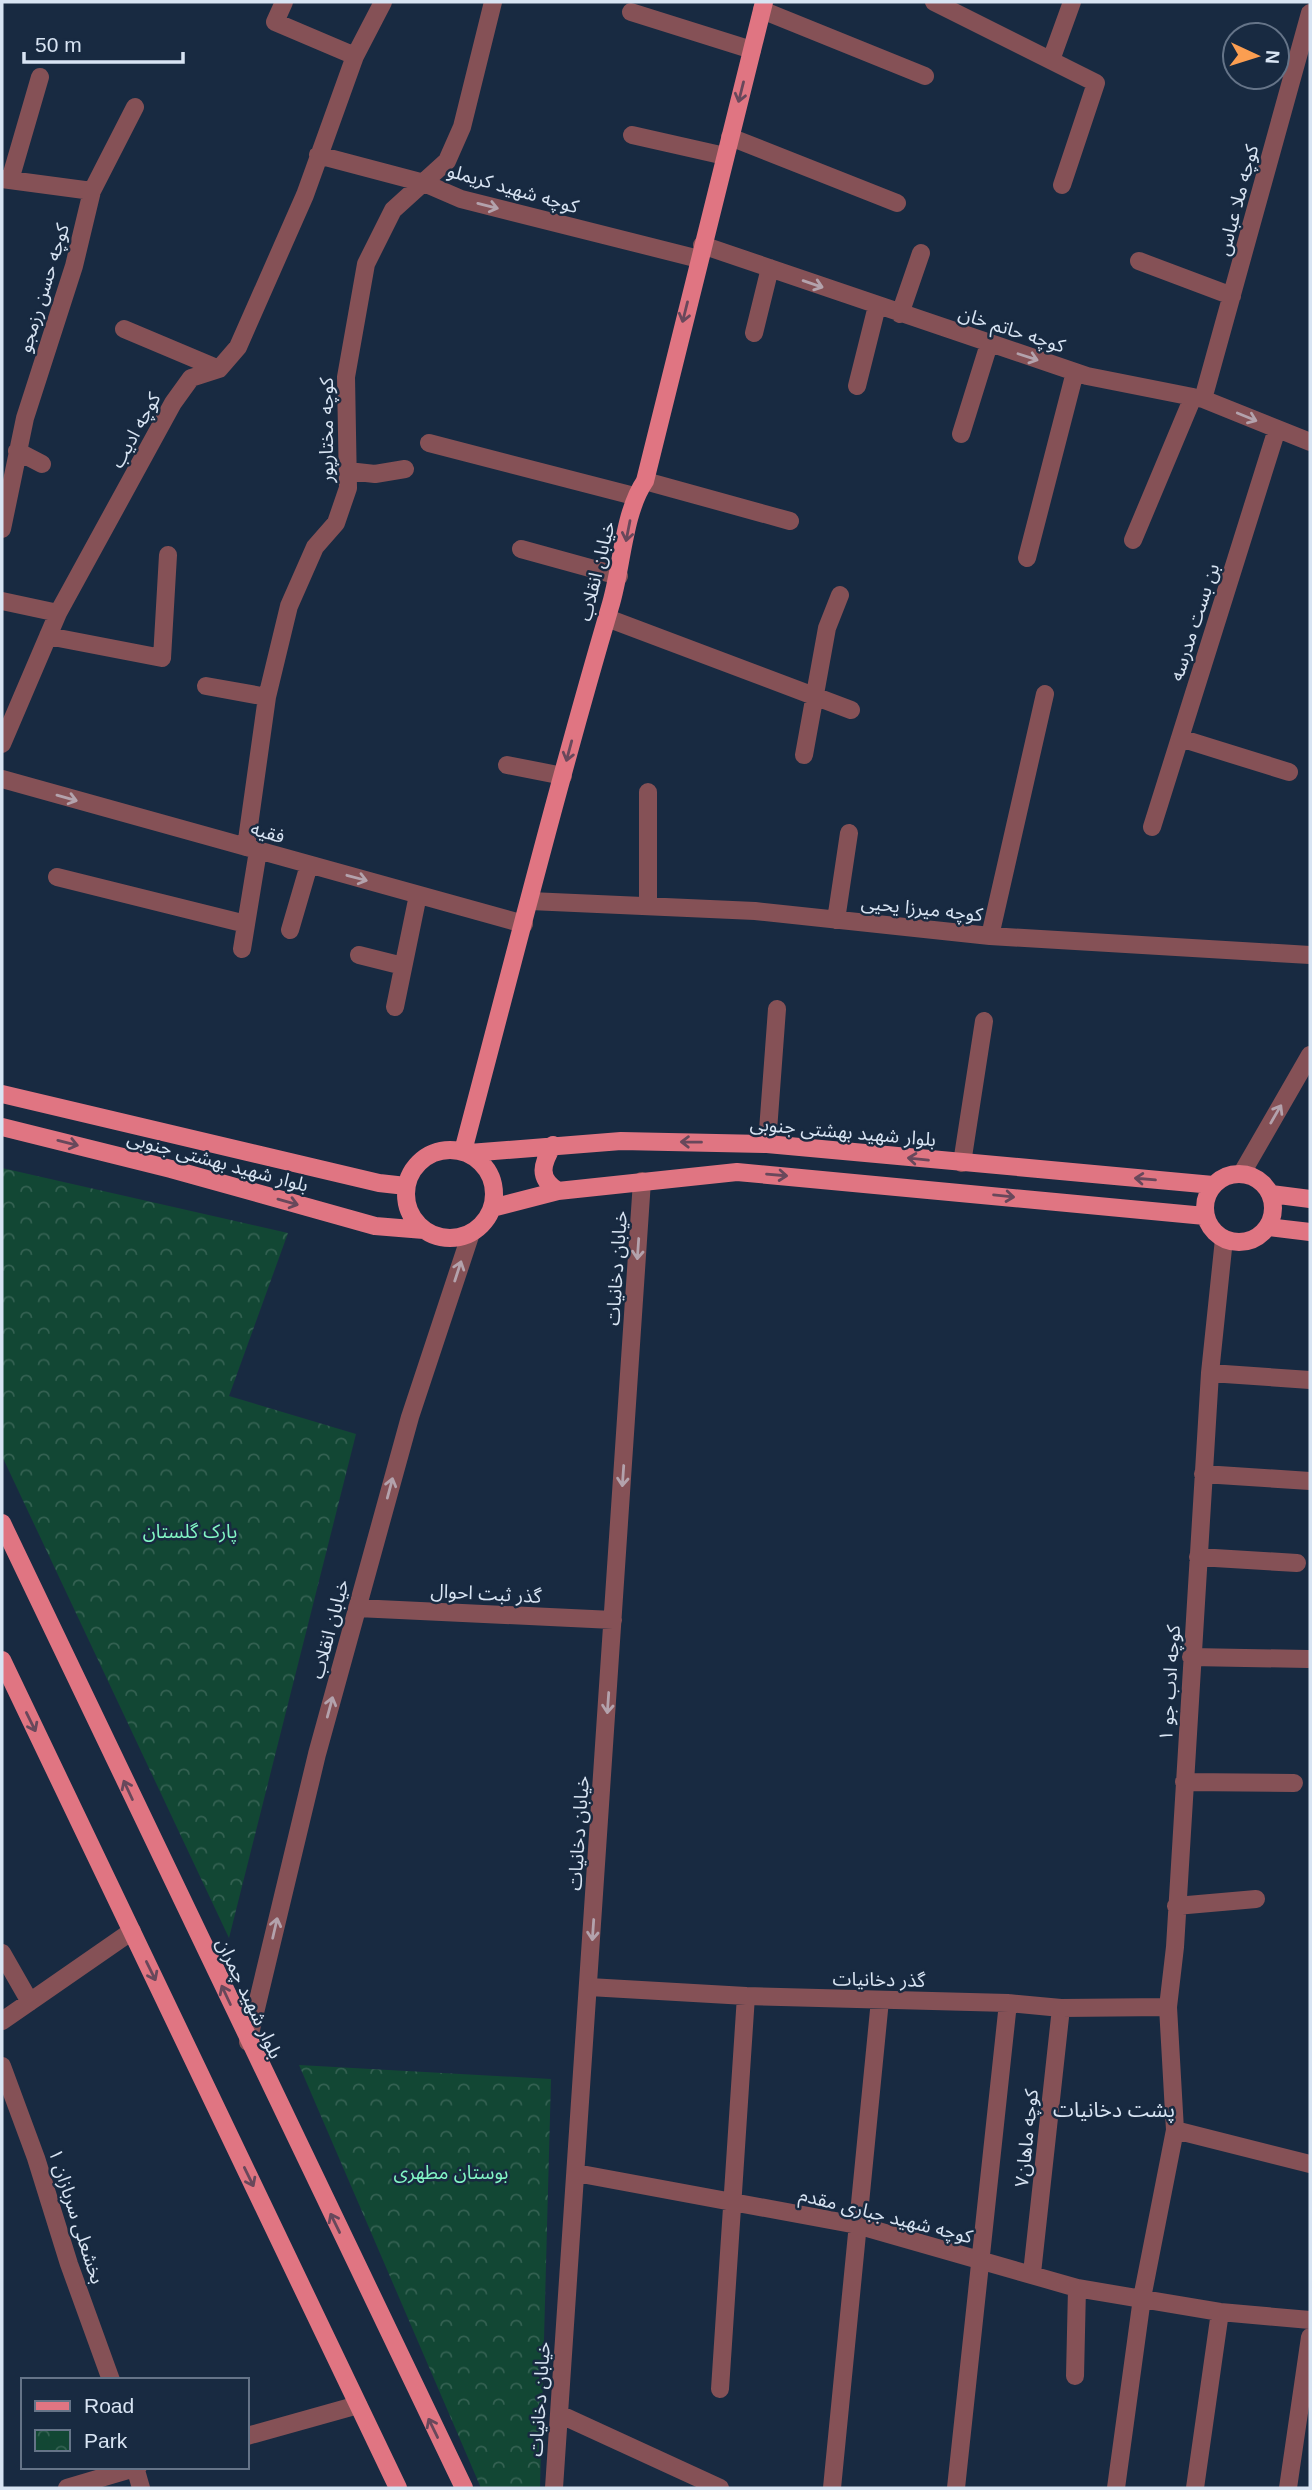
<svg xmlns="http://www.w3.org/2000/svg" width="1312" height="2490" font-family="Helvetica,'Noto Sans Arabic',sans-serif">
<defs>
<pattern id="park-crowns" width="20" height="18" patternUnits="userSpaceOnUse" patternTransform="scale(1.75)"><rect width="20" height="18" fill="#124734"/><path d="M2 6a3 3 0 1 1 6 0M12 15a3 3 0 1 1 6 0" fill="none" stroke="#346152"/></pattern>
</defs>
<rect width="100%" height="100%" fill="#182a41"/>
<!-- park -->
<path fill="url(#park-crowns)" d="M2,1168l286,65 -59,163 127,38 -127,504 -227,-482z
M299,2065l252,14 -11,409h-59z"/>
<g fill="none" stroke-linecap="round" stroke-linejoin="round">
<!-- minor -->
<path stroke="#855156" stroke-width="18" d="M284,2l-9,20 80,34
M934,2l162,81 -34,102
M762,10l163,66
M631,12l121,38
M1051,60l21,-58
M632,135l93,21
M730,137l167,66
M318,155l106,28 37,16 238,60
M2,179l90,12
M10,180l30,-103
M702,245l385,131 116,23 107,43
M1139,261l93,35
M900,314l21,-61
M124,329l95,40
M754,333l16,-65
M857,386l20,-80
M1203,399l107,-386
M961,434l28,-90
M429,443l205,53
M17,451l25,13
M348,471l27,3 30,-5
M645,481l145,40
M2,529l23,-111 49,-152 18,-75 43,-84
M1133,540l60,-143
M521,549l98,27
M1027,558l48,-186
M2,601l56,12
M607,618l244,92
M48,636l114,22 6,-103
M206,686l61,11
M1180,738l109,34
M2,744l56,-131 115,-210 18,-25 28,-9 19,-22 67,-152 50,-139 28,-54
M804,755l23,-127 13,-33
M507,765l56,11
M2,779l522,145
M1152,827l125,-398
M246,847l21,-150 22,-91 26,-59 21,-24 12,-35 -2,-111 20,-113 27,-54 54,-49 15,-34 31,-125
M57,877l189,47
M530,901l225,10 235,25 320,19
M648,906v-114
M836,920l13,-87
M290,930l19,-65
M990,936l55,-242
M242,949l16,-98
M359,955l44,11
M395,1007l23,-112
M767,1144l10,-135
M962,1163l22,-142
M1242,1173l68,-118
M1210,1373l100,7
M1203,1474l107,7
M1198,1557l99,6
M357,1608l256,12
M1191,1657l117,2
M1184,1782l110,1
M1176,1906l80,-7
M2,1953l28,49
M589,1987l157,9 262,7 53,5 107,-1
M2,2021l130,-90
M248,2042l69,-288 93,-337 61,-184
M2,2066l34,92 33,106 42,116
M1175,2130l135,34
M576,2173l281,52 220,63 143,24 90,8
M1032,2273l29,-265
M1075,2376l2,-88
M720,2389l26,-393
M559,2414l161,74
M247,2436l111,-31
M135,2467l6,21
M67,2488l71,-21
M554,2488l88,-1307
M832,2488l48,-488
M956,2488l52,-485
M1116,2488l26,-190 33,-168 -7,-123 7,-60 35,-574 14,-134
M1195,2488l25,-176
M1288,2488l22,-151"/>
<!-- major -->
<path stroke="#e07582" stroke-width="18" d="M2,1094l377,89 27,3
M2,1127l169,42 204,57 49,4
M553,1145c-11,19 -16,33 5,46
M406 1194a44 44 0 1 1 88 0a44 44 0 1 1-88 0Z
M463,1151c48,-181 94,-364 147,-544 12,-38 13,-94 35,-126l119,-479
M469,1153l152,-12 146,3 446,41
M1205 1208a34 34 0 1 1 68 0a34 34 0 1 1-68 0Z
M1271,1194l39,5
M492,1208l66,-17 179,-19 468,44
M1268,1227l42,5
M2,1523l462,965
M2,1660l396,828"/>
</g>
<!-- one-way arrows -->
<defs><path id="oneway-shaft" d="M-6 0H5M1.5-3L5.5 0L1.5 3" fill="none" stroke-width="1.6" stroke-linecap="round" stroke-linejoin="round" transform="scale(1.75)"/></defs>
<g stroke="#68485b">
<use href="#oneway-shaft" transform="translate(741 92) rotate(104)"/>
<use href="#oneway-shaft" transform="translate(685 312) rotate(104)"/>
<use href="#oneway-shaft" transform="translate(628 531) rotate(101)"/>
<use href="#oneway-shaft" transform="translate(569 751) rotate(105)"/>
<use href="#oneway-shaft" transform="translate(691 1142) rotate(-179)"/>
<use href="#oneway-shaft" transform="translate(68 1143) rotate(14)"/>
<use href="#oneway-shaft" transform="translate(918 1159) rotate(-174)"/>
<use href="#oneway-shaft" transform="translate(777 1175) rotate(5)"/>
<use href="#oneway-shaft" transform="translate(1145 1179) rotate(-175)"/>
<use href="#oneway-shaft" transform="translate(1004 1196) rotate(6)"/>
<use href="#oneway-shaft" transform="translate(288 1202) rotate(16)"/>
<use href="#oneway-shaft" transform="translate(31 1722) rotate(64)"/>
<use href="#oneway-shaft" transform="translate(128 1790) rotate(-115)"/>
<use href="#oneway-shaft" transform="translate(151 1971) rotate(64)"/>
<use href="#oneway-shaft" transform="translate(226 1995) rotate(-115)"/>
<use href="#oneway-shaft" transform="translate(249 2177) rotate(64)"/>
<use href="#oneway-shaft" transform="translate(335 2223) rotate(-116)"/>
<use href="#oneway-shaft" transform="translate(433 2428) rotate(-116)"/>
</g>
<g stroke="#b3a2ac">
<use href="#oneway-shaft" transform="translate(488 206) rotate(14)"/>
<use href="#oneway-shaft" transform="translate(813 284) rotate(19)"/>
<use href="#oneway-shaft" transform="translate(1028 357) rotate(18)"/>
<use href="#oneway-shaft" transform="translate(1247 417) rotate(22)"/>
<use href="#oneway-shaft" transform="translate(67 798) rotate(16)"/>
<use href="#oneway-shaft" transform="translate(357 878) rotate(15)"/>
<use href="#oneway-shaft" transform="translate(1276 1114) rotate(-60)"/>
<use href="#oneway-shaft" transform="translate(638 1249) rotate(94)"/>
<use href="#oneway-shaft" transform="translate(458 1271) rotate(-72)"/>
<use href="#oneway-shaft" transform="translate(623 1476) rotate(94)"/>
<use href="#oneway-shaft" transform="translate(390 1488) rotate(-75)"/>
<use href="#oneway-shaft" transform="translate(608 1703) rotate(94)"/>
<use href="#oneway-shaft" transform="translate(330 1707) rotate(-75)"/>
<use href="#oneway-shaft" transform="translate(275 1928) rotate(-77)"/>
<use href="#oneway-shaft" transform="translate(593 1930) rotate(94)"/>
</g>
<g text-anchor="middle" stroke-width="5" stroke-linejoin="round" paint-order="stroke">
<!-- street labels -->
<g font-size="19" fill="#d8e4f3" stroke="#182a41">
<text transform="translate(513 188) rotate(16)" y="7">کوچه شهید کریملو</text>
<text transform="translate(1237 200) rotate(-75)" y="7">کوچه ملا عباس</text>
<text transform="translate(43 288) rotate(-73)" y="7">کوچه حسن رزمجو</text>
<text transform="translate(1012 329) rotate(18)" y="7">کوچه حاتم خان</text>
<text transform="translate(135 430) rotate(-61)" y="7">کوچه ادیب</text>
<text transform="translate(326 430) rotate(-90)" y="7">کوچه مختارپور</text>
<text transform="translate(596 571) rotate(-76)" y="7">خیابان انقلاب</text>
<text transform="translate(1194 622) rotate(-72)" y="7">بن بست مدرسه</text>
<text transform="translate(268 832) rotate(16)" y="7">فقیه</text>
<text transform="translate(922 908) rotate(6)" y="7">کوچه میرزا یحیی</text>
<text transform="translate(843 1131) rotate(5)" y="7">بلوار شهید بهشتی جنوبی</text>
<text transform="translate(218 1161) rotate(15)" y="7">بلوار شهید بهشتی جنوبی</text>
<text transform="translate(616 1268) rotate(-86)" y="7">خیابان دخانیات</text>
<text transform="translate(486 1593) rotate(3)" y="7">گذر ثبت احوال</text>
<text transform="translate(329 1629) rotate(-75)" y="7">خیابان انقلاب</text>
<text transform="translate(1169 1683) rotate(-86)" y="7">کوچه ادب جو ۱</text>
<text transform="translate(578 1833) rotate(-86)" y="7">خیابان دخانیات</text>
<text transform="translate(879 1979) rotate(1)" y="7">گذر دخانیات</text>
<text transform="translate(250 1998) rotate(65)" y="7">بلوار شهید چمران</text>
<text transform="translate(1026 2138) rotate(-84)" y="7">کوچه ماهان۷</text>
<text transform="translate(886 2215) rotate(14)" y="7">کوچه شهید جباری مقدم</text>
<text transform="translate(77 2216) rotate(72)" y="7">بخشعلی سربازان ۱</text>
<text transform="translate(539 2399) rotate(-86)" y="7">خیابان دخانیات</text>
</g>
<!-- park labels -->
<g font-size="19" fill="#82f6c5" stroke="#182a41">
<text x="190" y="1538">پارک گلستان</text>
<text x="451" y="2179">بوستان مطهری</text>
</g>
<!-- neighbourhood labels -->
<g font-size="21" fill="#d8e4f3" stroke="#182a41">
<text x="1114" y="2117">پشت دخانیات</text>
</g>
</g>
<!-- border -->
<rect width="1312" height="2490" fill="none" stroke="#d8e4f3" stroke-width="7"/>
<!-- legend -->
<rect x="21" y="2378" width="228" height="91" fill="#182a41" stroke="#657488" stroke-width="2"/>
<rect x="35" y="2401" width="35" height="10" fill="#e07582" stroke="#657488" stroke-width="2"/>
<text x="84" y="2413" font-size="21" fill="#d8e4f3">Road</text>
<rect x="35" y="2430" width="35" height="21" fill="url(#park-crowns)" stroke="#657488" stroke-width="2"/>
<text x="84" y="2448" font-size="21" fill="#d8e4f3">Park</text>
<!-- north arrow -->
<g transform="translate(1256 56) rotate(94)"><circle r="33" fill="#182a41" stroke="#657488" stroke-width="2"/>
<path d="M0-5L12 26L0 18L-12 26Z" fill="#fb9e51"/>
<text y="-10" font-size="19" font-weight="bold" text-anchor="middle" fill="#d8e4f3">N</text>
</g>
<!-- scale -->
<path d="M24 52v10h159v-10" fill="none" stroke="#d8e4f3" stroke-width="3.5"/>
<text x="35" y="52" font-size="21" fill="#d8e4f3" stroke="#182a41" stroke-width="5" paint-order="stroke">50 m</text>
</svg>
